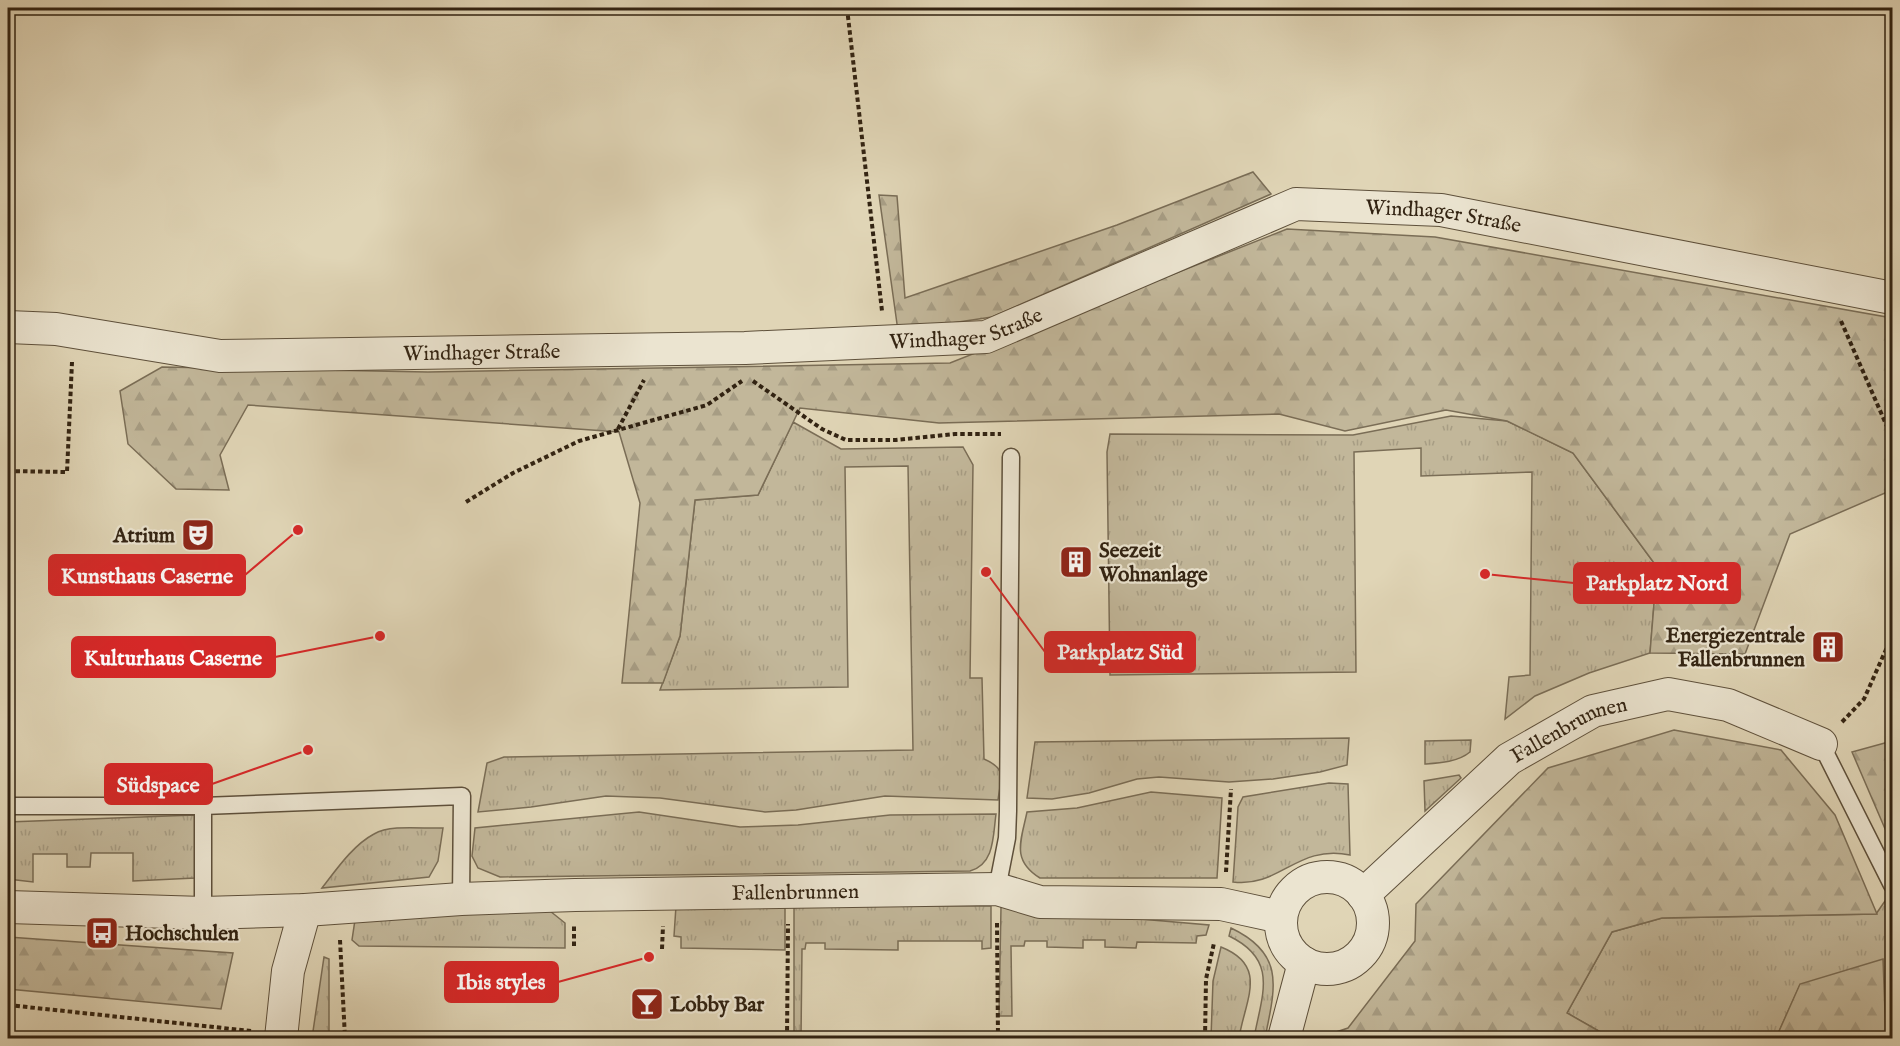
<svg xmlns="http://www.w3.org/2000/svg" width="1900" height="1046" font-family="'IM FELL English',serif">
<defs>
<pattern id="grass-tufts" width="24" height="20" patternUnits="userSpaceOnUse" patternTransform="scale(1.5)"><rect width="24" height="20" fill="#c2b79a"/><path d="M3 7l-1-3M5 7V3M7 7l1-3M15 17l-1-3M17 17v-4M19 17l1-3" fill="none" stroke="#a79d84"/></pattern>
<pattern id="forest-firs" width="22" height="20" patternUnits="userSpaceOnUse" patternTransform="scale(1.5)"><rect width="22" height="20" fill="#c2b79a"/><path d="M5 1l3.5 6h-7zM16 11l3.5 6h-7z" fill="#a79d84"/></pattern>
</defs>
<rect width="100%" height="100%" fill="#e0d5b6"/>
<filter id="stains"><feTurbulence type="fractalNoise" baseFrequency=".00333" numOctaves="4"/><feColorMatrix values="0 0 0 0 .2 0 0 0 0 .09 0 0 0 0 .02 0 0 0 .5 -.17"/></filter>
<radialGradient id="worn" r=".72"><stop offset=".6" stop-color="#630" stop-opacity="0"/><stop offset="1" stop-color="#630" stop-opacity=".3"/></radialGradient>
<!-- grass -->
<path fill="url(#grass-tufts)" stroke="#7a6d56" stroke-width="1.5" d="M1451,416l56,5 66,32 84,114 -7,86 -61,20 -54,23 -30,23 4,-42 21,-2 2,-203 -111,4v-28l-67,4 2,220 -246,3 -3,-223 3,-18 243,1z
M793,422l48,27 122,-2 10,18 -3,213h12l2,81c23,10 17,18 14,41l-113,-4 -89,14 -31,2 -105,-14 -54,-2 -75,11 -53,5 9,-49 17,-6 409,-7 -5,-284 -63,1 3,220 -188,3 20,-54 15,-136 63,-5z
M1349,738l-2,27 -27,7 -47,7 -44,3 -70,-5 -22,2 -48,14 -37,6 -25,-1 8,-56z
M1471,740l-1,12c-12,10 -30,11 -45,12v-23z
M1459,775l2,3 -36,33 -1,-30z
M1329,783l19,1 2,71c-53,-11 -70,33 -117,27l5,-75 5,-10z
M1151,792l71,6 -5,80h-177c-29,-18 -19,-37 -13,-66l50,-4z
M639,812l101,15 58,-2 92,-10 106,-1c-3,21 -1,50 -26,57l-470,6 -22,-9 -6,-12 3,-28z
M195,815v63l-62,3v-28h-42l-1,14h-23v-13h-34v28l-25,-3v-57z
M443,828l-5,33 -9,16 -107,11c14,-18 31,-43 52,-54 17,-10 49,-5 69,-6z
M1892,891v147h-6l-3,-78 -83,25 -24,53h-165l-44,-25 45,-81 50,-14 214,-4z
M785,905v45l-104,-2v-11l-7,-1 2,-30z
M794,905l197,1v42l-9,1v-8h-84v9l-73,-1v-6h-19l-1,6h-3l-1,89h-7z
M1001,907l208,18 -3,10 -9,1 -1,7 -59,-1 -1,6 -31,-1v-7h-22v8l-36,-1v-6h-22l-1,5h-13l1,70h-13z
M550,911l15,12v25l-206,-2 -7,-6 3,-20 74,-7z
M1231,928c55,26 44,60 34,110h-11c8,-44 25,-78 -25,-102z
M1221,947c48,19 24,53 18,91h-28l2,-57z
M324,957l5,2v79h-17z"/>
<!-- forest -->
<path fill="url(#forest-firs)" stroke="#7a6d56" stroke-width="1.5" d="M1253,172l18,22 -279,123 -94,14 -19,-136 18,1 8,102 212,-73z
M1287,229l148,8 457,81v172l-102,44 -45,120 -95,-1 7,-86 -84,-114 -66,-32 -61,-11 -101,21 -66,-17 -340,9 -139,-15 -42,87 -63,5 -15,136 -17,47h-41l18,-180 -21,-71 -371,-27 -28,50 9,35 -53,-1 -48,-45 -8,-53 42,-24 266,5 522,-9z
M1674,730l107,20 54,65 42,99 -215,4 -50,14 -45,81 44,25h-293l30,-10 67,-87 1,-37 132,-136z
M1892,741v104l-40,-93z
M8,937l225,16 -12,56 -213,-20z
M1883,959l3,79h-110l24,-54z"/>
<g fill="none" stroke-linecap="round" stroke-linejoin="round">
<defs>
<path id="service" d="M1821,744l71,141
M8,806h195l259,-10 -1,103
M203,806v107
M997,889l10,-51 1,-27 3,-354"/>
<g id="minor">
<path id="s1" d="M8,327l48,2 164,27 525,-8 241,-11 310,-133 145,6 451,88"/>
<circle cx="1327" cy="923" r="46"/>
<path id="s2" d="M1363,895l146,-136 84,-48 75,-17 60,11 93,39"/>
<path id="s3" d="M8,907l195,6 102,-3 156,-11 114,-4 422,-6 43,13 181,2 60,13"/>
<path d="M281,1038l7,-67 17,-61"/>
<path d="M1284,1038l20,-75"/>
</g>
</defs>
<!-- service casing -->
<use href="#service" stroke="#5e503b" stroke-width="19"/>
<!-- minor casing -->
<use href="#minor" stroke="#5e503b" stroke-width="34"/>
<!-- path -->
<path stroke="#322312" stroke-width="4" stroke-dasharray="4.5 3" stroke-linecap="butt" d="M847,8l35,303
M1841,321l51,117
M753,381l69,48 24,11h50l59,-6h46
M618,429l26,-49
M8,471l59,1 5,-110
M466,502l47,-29 66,-32 128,-36 35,-24
M1842,722l22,-23 28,-63
M1226,872l5,-83
M997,923l1,115
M340,940l5,98
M574,946v-20
M662,949l1,-23
M8,1005l243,26
M787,1038l1,-114
M1205,1038l1,-59 8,-36"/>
<!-- service -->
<use href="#service" stroke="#ebe4d0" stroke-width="16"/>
<!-- minor -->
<use href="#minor" stroke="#ebe4d0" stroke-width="32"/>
</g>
<!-- icons -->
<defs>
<symbol id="theatre-square" viewBox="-11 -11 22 22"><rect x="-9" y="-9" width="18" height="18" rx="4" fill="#8f2418" stroke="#ebe4d0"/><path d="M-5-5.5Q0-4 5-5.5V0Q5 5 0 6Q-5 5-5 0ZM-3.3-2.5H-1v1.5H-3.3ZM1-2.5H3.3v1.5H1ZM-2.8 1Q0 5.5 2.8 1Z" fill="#fff"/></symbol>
<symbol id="building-square" viewBox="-11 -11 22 22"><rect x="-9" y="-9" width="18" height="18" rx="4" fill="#8f2418" stroke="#ebe4d0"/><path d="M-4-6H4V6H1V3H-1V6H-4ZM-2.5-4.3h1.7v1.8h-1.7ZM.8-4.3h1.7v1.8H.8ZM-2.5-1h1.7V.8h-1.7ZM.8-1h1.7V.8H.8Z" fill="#fff"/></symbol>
<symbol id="bus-square" viewBox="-11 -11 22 22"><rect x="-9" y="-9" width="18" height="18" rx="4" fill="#8f2418" stroke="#ebe4d0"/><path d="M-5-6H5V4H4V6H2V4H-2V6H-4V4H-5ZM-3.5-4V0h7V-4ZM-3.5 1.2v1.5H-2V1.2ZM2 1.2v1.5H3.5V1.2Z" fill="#fff"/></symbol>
<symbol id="bar-square" viewBox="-11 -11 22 22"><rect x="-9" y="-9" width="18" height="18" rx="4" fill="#8f2418" stroke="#ebe4d0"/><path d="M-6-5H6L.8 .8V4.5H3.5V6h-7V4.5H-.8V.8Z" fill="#fff"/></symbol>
</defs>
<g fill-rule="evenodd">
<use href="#theatre-square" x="179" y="516" width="38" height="38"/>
<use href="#building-square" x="1057" y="543" width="38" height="38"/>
<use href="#building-square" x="1809" y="628" width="38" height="38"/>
<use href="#bus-square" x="83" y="914" width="38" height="38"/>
<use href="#bar-square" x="628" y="985" width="38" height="38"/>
</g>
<g text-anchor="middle" stroke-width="4.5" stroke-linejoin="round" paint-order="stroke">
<!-- street labels -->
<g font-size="21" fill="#322312" stroke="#ebe4d0">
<text dy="7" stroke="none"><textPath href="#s1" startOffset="1466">Windhager Straße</textPath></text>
<text dy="7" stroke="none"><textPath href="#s1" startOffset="962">Windhager Straße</textPath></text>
<text dy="7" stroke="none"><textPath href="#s1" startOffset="476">Windhager Straße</textPath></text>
<text dy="7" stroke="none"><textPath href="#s2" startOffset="267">Fallenbrunnen</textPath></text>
<text dy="7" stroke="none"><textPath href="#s3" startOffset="788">Fallenbrunnen</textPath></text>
</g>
<!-- poi labels -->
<g font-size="21" font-weight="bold" fill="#322312" stroke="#ebe4d0" text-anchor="start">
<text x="175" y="542" text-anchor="end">Atrium</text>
<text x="1099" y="557">Seezeit<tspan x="1099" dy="24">Wohnanlage</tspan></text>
<text x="1805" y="642" text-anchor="end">Energiezentrale<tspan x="1805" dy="24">Fallenbrunnen</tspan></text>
<text x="125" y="940">Hochschulen</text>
<text x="670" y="1011">Lobby Bar</text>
</g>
</g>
<!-- callouts -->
<path fill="none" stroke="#d62828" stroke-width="2" d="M298 530L245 575M1485 574L1574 583M986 572L1045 652M380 636L275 657M308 750L212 784M649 957L558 982"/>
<g fill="#d62828" stroke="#ebe4d0" stroke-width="2">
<circle cx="298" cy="530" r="6"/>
<circle cx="1485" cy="574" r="6"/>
<circle cx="986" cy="572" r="6"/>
<circle cx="380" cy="636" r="6"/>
<circle cx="308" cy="750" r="6"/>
<circle cx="649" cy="957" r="6"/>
</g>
<g fill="#d62828" stroke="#d62828" stroke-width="2">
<rect x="49" y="555" width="196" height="40" rx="6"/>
<rect x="1574" y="563" width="166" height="40" rx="6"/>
<rect x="1045" y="632" width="150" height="40" rx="6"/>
<rect x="72" y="637" width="203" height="40" rx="6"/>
<rect x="105" y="764" width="107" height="40" rx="6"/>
<rect x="445" y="962" width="113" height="40" rx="6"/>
</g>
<g font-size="22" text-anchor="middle" font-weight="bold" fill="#fff">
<text x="147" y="583">Kunsthaus Caserne</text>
<text x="1657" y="590">Parkplatz Nord</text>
<text x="1120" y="659">Parkplatz Süd</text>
<text x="173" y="665">Kulturhaus Caserne</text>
<text x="158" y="792">Südspace</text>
<text x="501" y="989">Ibis styles</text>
</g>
<!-- margin -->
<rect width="1900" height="1046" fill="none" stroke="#e0d5b6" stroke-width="30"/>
<rect x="9" y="9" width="1882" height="1028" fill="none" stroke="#322312" stroke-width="3"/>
<rect x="15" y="15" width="1870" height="1016" fill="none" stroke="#322312" stroke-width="1.5"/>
<rect width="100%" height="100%" filter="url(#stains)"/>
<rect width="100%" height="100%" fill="url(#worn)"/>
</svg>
